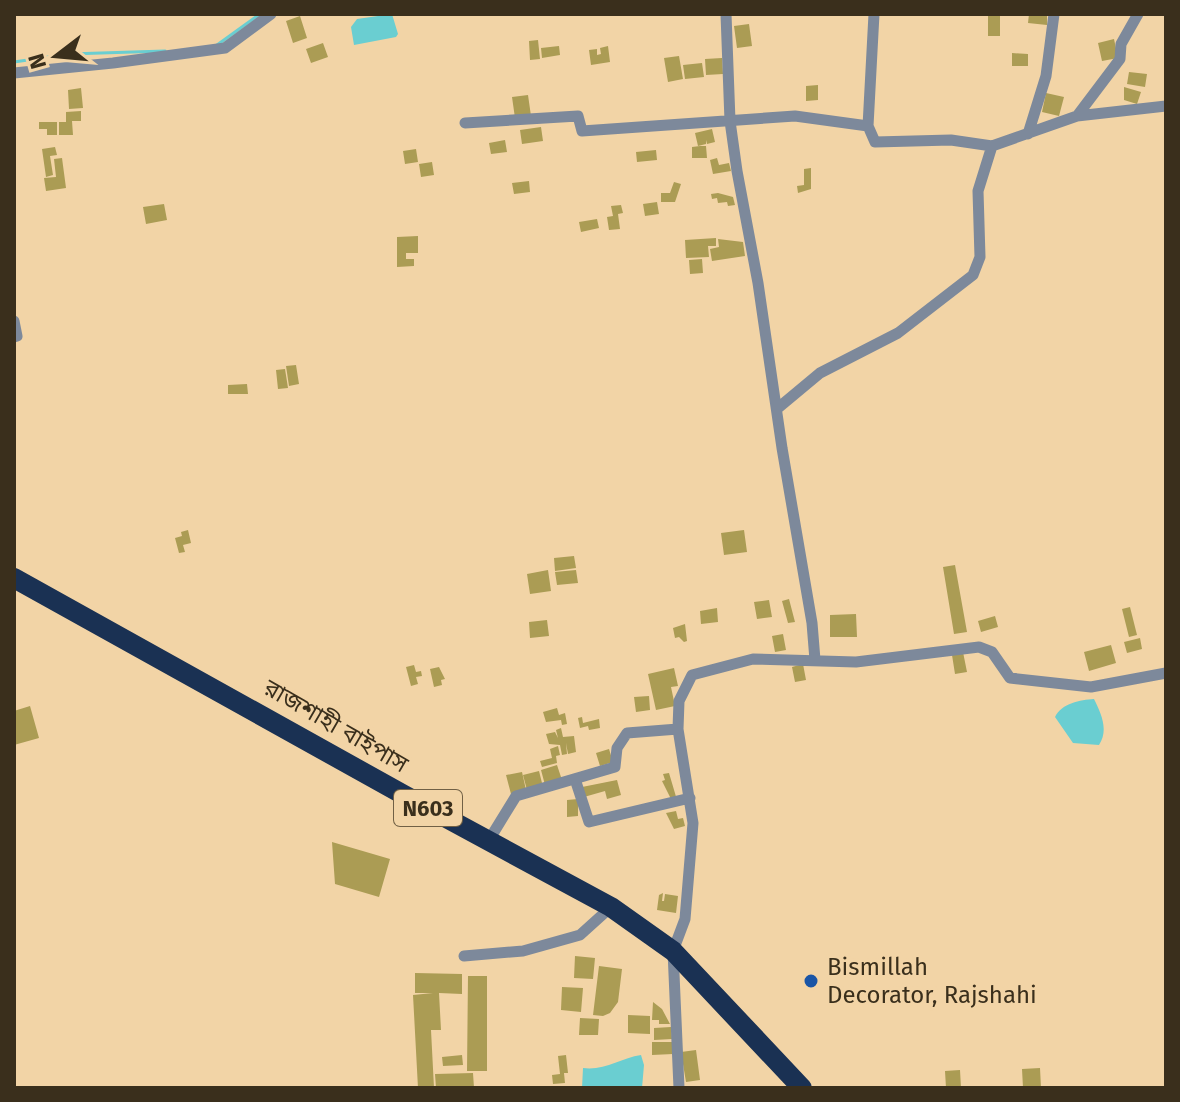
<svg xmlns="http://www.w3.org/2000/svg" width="1180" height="1102" font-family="'Fira Sans','Noto Sans Bengali',sans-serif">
<rect width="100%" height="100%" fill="#f2d4a6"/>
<!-- water -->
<path fill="#6aced1" d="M392,14l6,20 -2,3 -42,8 -3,-18 6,-8z
M1094,699c7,14 15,31 5,46l-26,-2 -18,-26c7,-14 25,-17 39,-18z
M641,1055l3,10 -2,23h-60l1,-20c21,3 38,-10 58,-13z"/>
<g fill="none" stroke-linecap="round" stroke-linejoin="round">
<!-- stream -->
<path stroke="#6aced1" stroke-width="3" d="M217,45l43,-31
M14,62l55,-8 96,-3"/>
</g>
<!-- building -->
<path fill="#ab9c54" d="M988,14h12v22h-12z
M1029,14h18v11l-19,-2z
M300,16l7,22 -14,5 -7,-22z
M749,24l3,22 -15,2 -3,-22z
M1114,39l4,19 -16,3 -4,-18z
M538,40l2,19 -10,1 -1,-19z
M323,43l5,14 -17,6 -5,-14z
M559,46l1,9 -18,3 -1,-10z
M608,46l2,16 -19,3 -2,-15 8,-1v6l4,-1 -1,-6z
M1012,53l16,1v12h-16z
M679,56l4,23 -15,3 -4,-24z
M722,58l1,16 -17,1 -1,-16z
M702,63l2,14 -19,2 -2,-14z
M1129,72l18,2 -2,13 -18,-3z
M818,85v15l-12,1v-15z
M1124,87l17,5 -4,12 -13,-4z
M81,88l2,20 -14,1 -1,-19z
M1046,93l18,4 -5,19 -17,-4z
M528,95l3,21 -16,2 -3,-21z
M81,111v10h-9l1,14h-14v-13h7v-10z
M39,122h18v13h-10v-6h-8z
M541,127l2,14 -21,3 -2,-14z
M712,129l3,13 -8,2 -1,-4v4l-8,2 -3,-13z
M505,140l2,12 -16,2 -2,-11z
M700,146h6l1,12h-15v-11z
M55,147l2,8 -7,1 3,19 -7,2 -4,-28z
M416,149l2,13 -13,2 -2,-13z
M656,150l1,10 -20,2 -1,-10z
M62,158l4,30 -20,3 -2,-13 12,-1 -2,-18z
M717,158l2,7 10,-2 2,8 -18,3 -3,-14z
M432,162l2,13 -13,2 -2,-13z
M811,168v21l-13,4 -1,-7 7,-1v-16z
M529,181l1,11 -16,2 -2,-11z
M674,182l7,2 -6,18h-14v-9h9z
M718,193l15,4 2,8 -7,1 -1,-4 -9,1 -1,-5 -5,1 -1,-5z
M657,202l2,12 -14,2 -2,-12z
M164,204l3,16 -21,4 -3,-17z
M621,205l2,8 -5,1 2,15 -11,1 -2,-13 6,-1 -2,-10z
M597,219l2,9 -18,4 -2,-10z
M418,236v17h-12v6h8v7l-17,1v-30z
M716,238v8h-8l1,11 -23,1 -1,-18z
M718,239l25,3 2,14 -33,5 -2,-12 9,-2z
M702,259l1,14 -13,1 -1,-14z
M296,365l3,19 -10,2 -3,-20z
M285,369l3,19 -10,1 -2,-19z
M247,384l1,10h-20v-9z
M188,530l3,13 -8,2 2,7 -6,1 -4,-15 7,-2 -1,-4z
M744,530l3,22 -23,3 -3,-22z
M574,556l2,12 -21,3 -1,-13z
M955,565l12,67 -13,2 -11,-67z
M548,570l3,21 -21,3 -3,-20z
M576,570l2,13 -21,2 -2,-13z
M789,599l6,23 -7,1 -6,-22z
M769,600l3,17 -15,2 -3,-17z
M1130,607l7,28 -8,2 -7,-28z
M717,608l1,14 -17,2 -1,-13z
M856,614l1,23h-27v-22z
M995,616l3,11 -17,5 -3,-11z
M547,620l2,16 -19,2 -1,-16z
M685,624l2,17 -3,1 -5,-5 -4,1 -2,-10z
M783,634l3,16 -11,2 -3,-16z
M1140,638l2,11 -15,4 -3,-11z
M1111,645l5,18 -27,8 -5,-19z
M963,652l4,20 -12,2 -3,-19z
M803,664l3,16 -11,2 -3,-15z
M414,665l2,7 5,-1 1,5 -6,1 2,7 -7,2 -5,-19z
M439,667l6,12 -4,1 1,5 -8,2 -4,-18z
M674,668l4,18 -7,1 4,19 -19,4 -8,-36z
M649,696l1,14 -14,2 -2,-15z
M30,706l9,32 -25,7v-34z
M557,708l2,7 6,-2 2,11 -5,1 -1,-5 -15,2 -3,-10z
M582,717l1,6 16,-4 1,9 -11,2 -1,-4 -8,2 -2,-10z
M561,728l2,9 11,-1 2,16 -8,2 -2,-11 1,11 -5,1 -2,-10 -11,-1 -3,-10 9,-2 3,6 -2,-8z
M558,746l2,9 -4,1 1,7 -15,4 -2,-6 12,-3 -2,-9z
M609,749l4,13 -13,4 -4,-13z
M557,765l5,15 -17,5 -4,-15z
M539,771l4,16 -16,3 -4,-15z
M522,772l4,18 -15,4 -5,-19z
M669,773l8,27 -5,1 -10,-20 3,-1 -2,-6z
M617,780l4,15 -14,4 -2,-8 -21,6 -2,-10z
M578,799v17l-11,1v-17z
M676,811l2,8 5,-1 2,8 -11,3 -8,-16z
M332,842l58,17 -11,38 -44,-13z
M663,893l-1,8h2l1,-7 13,2 -2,17 -19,-3 2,-15z
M575,956l20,2 -2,21 -19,-1z
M599,966l23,3 -4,33 -8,11 -7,3 -10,-1z
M415,973l47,1v20l-23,-1 2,37h-10l3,58h-16l-5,-93 20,-2h-18z
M468,976h19v95h-20z
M562,987l21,1 -2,24 -20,-2z
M653,1002l9,7 8,15h-11v-4h-7z
M628,1015l22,1v18l-22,-1z
M580,1018l19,1 -1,16h-19z
M671,1027l1,12 -18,1v-12z
M652,1042h21v12l-21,1z
M696,1050l4,30 -14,2 -5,-30z
M462,1055l1,10 -20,1 -1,-9z
M566,1055l2,18h-4l1,10 -12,1 -1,-9 8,-1 -2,-18z
M1040,1068l1,20h-18l-1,-19z
M960,1070l1,18h-15l-1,-17z
M473,1073l1,15h-38l-1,-14z"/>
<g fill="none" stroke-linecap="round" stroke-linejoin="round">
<!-- street -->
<path stroke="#7d899b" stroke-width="11" d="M726,14l4,107 7,50 21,112 24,165 30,175 3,37
M14,73l99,-10 112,-15 46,-34
M1077,116l43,-57 1,-15 17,-30
M465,123l113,-7 4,15 213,-15 73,10 7,16 76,-2 41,6
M868,126l6,-112
M1028,134l18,-58 8,-62
M14,321l3,15 -3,1
M778,408l42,-35 78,-40 75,-58 7,-18 -2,-66 14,-45 85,-30 89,-10
M575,779l14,43 101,-24
M489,840l27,-44 99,-29 2,-19 10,-15 51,-4
M464,956l59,-5 57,-16 31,-28
M679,1088l-6,-137 12,-32 8,-96 -15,-94 1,-28 13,-26 61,-16 103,3 123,-15 13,5 18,26 81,9 75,-14"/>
<!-- highway -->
<path stroke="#1a3153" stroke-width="20" d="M14,578l390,217 207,112 62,44 129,137"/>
</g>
<!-- markers -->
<circle fill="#1a55a6" stroke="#f2d4a6" stroke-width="3" cx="811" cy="981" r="8"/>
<g text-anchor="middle" stroke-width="8" stroke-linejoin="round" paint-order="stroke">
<!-- shield labels -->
<rect fill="#f2d4a6" stroke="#716045" stroke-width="2" x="394" y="790" width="68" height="36" rx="6"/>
<g font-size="22" font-weight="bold" fill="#3a2f1c">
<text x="428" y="816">N603</text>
</g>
<!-- street labels -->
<g font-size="24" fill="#3a2f1c" stroke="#f2d4a6">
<text transform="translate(336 726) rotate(30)" y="8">রাজশাহী বাইপাস</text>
</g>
<!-- poi labels -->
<g font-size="24" fill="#3a2f1c" stroke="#f2d4a6" text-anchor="start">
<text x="827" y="975">Bismillah<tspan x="827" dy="28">Decorator, Rajshahi</tspan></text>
</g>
</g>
<!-- border -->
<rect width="1180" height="1102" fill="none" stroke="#3a2f1c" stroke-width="32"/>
<!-- north arrow -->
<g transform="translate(56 56) rotate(254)" stroke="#f2d4a6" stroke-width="6" paint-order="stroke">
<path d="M0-6L14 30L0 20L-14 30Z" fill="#3a2f1c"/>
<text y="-12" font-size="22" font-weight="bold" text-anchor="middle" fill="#3a2f1c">N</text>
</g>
</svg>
